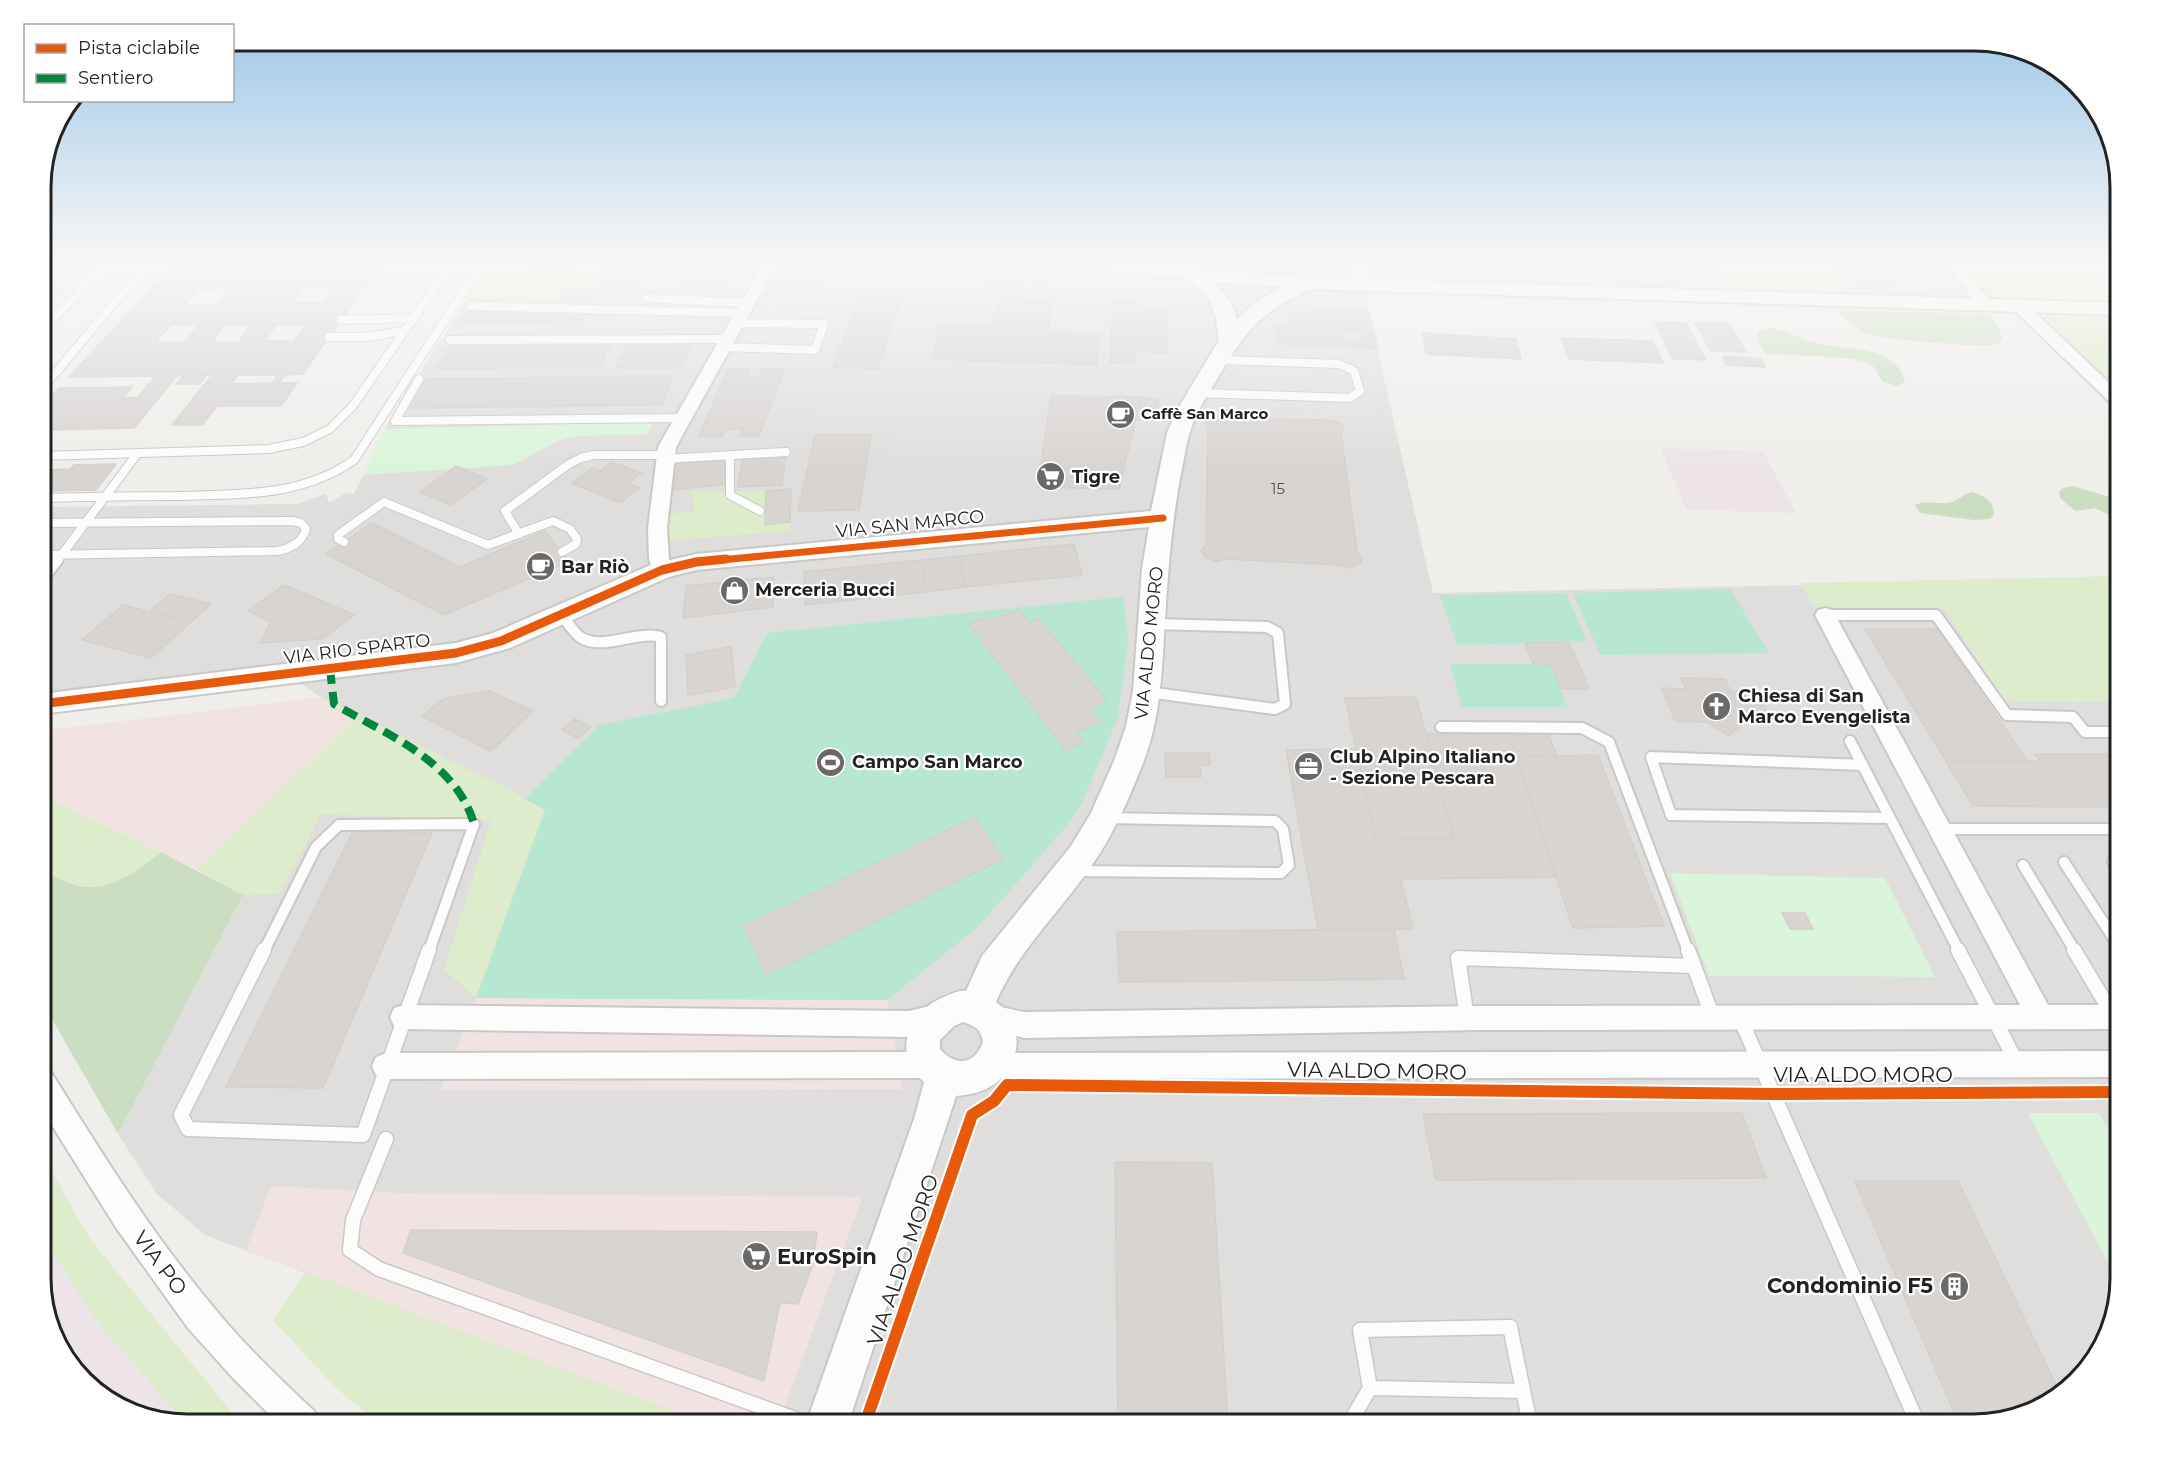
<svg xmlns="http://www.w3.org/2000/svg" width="2161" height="1465" font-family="Montserrat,sans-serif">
<rect width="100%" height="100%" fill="#f0eeeb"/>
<!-- residential -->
<path fill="#dfdedc" d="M41,264h53l-20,20 -33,-1z
M506,264h1456l38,47 -635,-16 68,298 369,-8 14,23h128l62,93 114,1v576l-24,82 -57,49 -65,15h-1266l-503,-189 -49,-42 -38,-59 125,-239 -47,-26 158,-149 -55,-38 -258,30v-76l55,-70 186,-5 56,-42 16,-25 36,-75 78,-121z"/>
<!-- commercial -->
<path fill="#f1e3e1" d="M322,697l32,23 -158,149 -155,-74v-64z
M476,998l411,2 16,89 -125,335h-70l-462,-174 25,-64 129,7z"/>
<!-- industrial -->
<path fill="#ede4e9" d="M1660,448l103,3 33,62 -109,-3z
M41,1153l49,86 151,185h-54l-82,-24 -45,-49 -19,-64z"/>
<!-- farmland -->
<path fill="#efefdf" d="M2013,264h107v40l-78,-3z"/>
<!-- grass -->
<path fill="#ddeccb" d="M483,264h23l65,9 9,-9 27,2 -16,23 -24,-1 -8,11 -91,-1z
M1711,264h120l25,31 -124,-7z
M1962,264h51l29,37 -51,-1z
M2039,316l81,2v76z
M766,491l-1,33 25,-2v9l-126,10 2,-27 28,-3 -2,-19z
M2120,576v126l-114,-1 -62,-93h-129l-15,-25z
M323,698l188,92 34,20 -69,188 -32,-29 47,-148 -170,-7 -41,80 -37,1 -47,-26 158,-149z
M41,795l120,57c-21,17 -47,37 -76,35 -14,-1 -32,-12 -44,-18z
M41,1153l49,86 151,185h-55l-90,-104 -55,-84z
M305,1272l403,152h-329l-43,-36 -63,-68z"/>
<!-- forest -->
<path fill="#cbdec1" d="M1836,310l153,4 11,17 3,9c-3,2 -5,4 -8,5 -15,3 -116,-6 -130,-12 -12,-5 -20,-14 -29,-23z
M1772,328c17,4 32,13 49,16 27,6 77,2 84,38l-8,4 -14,-4c-4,-5 -6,-12 -10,-16 -13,-12 -87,-10 -107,-12l-8,-13 -1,-7 4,-4z
M2073,486l47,14v20l-25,-12 -20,3 -15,-13 -1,-6 4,-4z
M1973,492c12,4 20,9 21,22l-4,5 -16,1 -54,-7 -5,-8c13,-7 28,2 40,-4 8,-4 9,-8 18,-9z
M161,852l82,43 -125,239 -77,-134v-131c12,6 30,17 44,18 29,2 55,-18 76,-35z"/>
<!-- park -->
<path fill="#daf5da" d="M653,422l-6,12 -71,2 -18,5 -45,24 -150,10 22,-46z
M1670,873l215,5 50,99 -226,-1z
M2028,1113h71l21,37 -1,133z"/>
<!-- pitch -->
<path fill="#b7e6d2" d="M1730,589l39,64 -169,2 -27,-62z
M1566,593l21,48 -130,4 -17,-50z
M1123,597l5,44 -10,76 -35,84 -12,20 -94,107 -90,72 -411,-2 69,-188 -20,-11 74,-74 135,-27 33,-65z
M1450,664h101l16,43h-105z"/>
<!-- parking -->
<path fill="#e0dfde" d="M41,283l33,1 -33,31z
M760,307l89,3 -21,55 -98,-3z
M591,313l85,2 -6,12 -85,-2z
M1249,350l125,3 9,44h-12l2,16 -160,-6z
M830,376l181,5 -1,10 37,2 -20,113 -104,-19 -5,30h-41l17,-88 -79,-4z
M647,434l-5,10 -68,4 -18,7 -12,8 -12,-5 18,-12 21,-7z
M507,478l12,4 -48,36 -12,-5z
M347,492l7,2 -16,25 -56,42 -186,5 -55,70v-129l257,-3 28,-10 3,9z
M990,507l1,10 -62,6 -1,-11z
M616,555l9,12 -69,30 -9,-12z
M538,589l8,12 -64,28 -8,-13z
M678,597v52l-127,17 -6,-10z
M1168,603l135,2 10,59 11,1 -7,-53 105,3 17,78 -106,1 -3,-13 -30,2 9,49 -82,-2 1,19 -73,-1z
M1611,727l48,1 19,53 159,6 48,91 -215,-5z
M1289,790l16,109 -237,1 63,-109z
M432,833h25l-117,282h-29z
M2072,853h48v74z
M1984,854h65l71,116v23h-55z
M1551,884l18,53h101l21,61 -256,2 -25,-113z
M1709,976l226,1 12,20 -230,-1z
M1393,987l25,18 -326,2 -18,-19z
M903,1089l-40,108 -463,-4 40,-103z
M1964,1144h80l75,139 -23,77 -17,14z
M1326,1286h210l41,138h-274l34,-54z"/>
<!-- building -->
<path fill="#d7d4d2" stroke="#d3d0cc" stroke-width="1.5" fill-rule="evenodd" d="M174,264h101l-4,5 26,-1 4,-4h79l-77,110 -18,1 -6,8h18l-16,23h-64l-15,19h-30l40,-50 -35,1 -43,52 -91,2 10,-11h-12v-12l18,-19 73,-1 -10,11 16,-1 18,-21 -87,1zM303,288h30l-12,15h-29zM198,289h30l-12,16h-31zM171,325h28l-15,17 -29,1zM225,325h26l-13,17h-26zM276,325h30l-13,16h-29zM238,375h40l-6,8 -41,1z
M780,264h51l-13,33h-16l2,-5 -15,-1 -3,7 -21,-1z
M908,264h45l-6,10 -42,-6z
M985,264h31l40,5 -7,14 -26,-3 -3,6 -44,-6z
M1362,264h94l2,7 -95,-2z
M1521,264h164l7,12 -167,-3z
M1838,264h42l15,19 -44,-1z
M612,268l32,1 -13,24 -34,-1z
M691,270l40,1 -10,19 -40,-2z
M567,288l24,1 7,1 -5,10 -34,-1z
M859,296l42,2 -23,71 -45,-2z
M998,298l55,2 -5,32 51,2 -2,31 -165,-6 8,-34 52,2z
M1113,300l26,1v9l29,1 -1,42 -33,-1v12l-24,-1z
M1288,306l80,3 10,40 -99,-5 -4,-20h15zM1316,317l36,1 1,8 -36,-1zM1338,331l23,1v7l-23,-1z
M469,309l119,1 -8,14 -120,-1z
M1316,317l36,1 1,8 -36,-1z
M1655,322l31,1 20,37 -33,-1z
M1695,323h34l17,29 -35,-1z
M1423,333l93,6 5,20 -95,-5z
M1561,338l92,3 10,22 -94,-4z
M691,343l-10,25h-65l11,-24z
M610,345l-9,22 -165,2 13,-22z
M1723,356l38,3 4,8 -39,-2z
M728,369h21l-3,9h13l3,-9 22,1 -25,66h-19l3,-7h-17l-4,8 -23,-1z
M206,375l-6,9h-24l8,-8z
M672,376l-10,29 -256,3 17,-29z
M1051,396l90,1 -22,92 -81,-2z
M1141,397l18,3 -3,11 -9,-1 -2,10h-10z
M1215,415l9,3 104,2 13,3 3,6 -3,4 16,119 5,7 -1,4 -12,5 -10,-3 -113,-6 -10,3 -11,-5 -4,-6 5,-6 2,-118 -5,-4 3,-6z
M815,435h56l-12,75 -61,1z
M786,453l-4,32 -44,2 5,-32z
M728,459l-1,25 -54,6 2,-26z
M612,462l29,11 -13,10 11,5 -19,15 -48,-20 20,-15 8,3z
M116,464l-20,26 -55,1v-18l3,-3 26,-1 4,-4z
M456,466l31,13 -36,26 -31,-13z
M791,489l-1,33 -25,3 1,-34z
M372,523l88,44 85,-36 23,31 -124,53 -118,-61z
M1074,544l8,31 -118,12 -4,-31z
M960,556l4,31 -38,5 -4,-32z
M922,560l4,32 -121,13 -1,-33z
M773,577v30l-90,11 3,-32z
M284,585l24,10 -37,27 -23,-11z
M170,594l41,10 -20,18 -42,-10z
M308,595l46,20 -32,24 -62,4 11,-21z
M123,605l26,7 42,10 -40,36 -69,-18z
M1019,610l11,13 9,-4 67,81 -17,8 11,14 -23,10 8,10 -19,9 -97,-127 18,-7 3,4z
M1865,629h73l89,132h-81z
M1569,642l20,47h-28l-10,-25h-18l-8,-21z
M731,647l4,40 -47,8 -2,-40z
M1681,678l44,1 5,12 28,1 14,32 -29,-1 -14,13 -22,-14 -32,-1 -13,-33 24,1z
M490,691l43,20 -42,40 -69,-35 21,-17z
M1416,697l38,142 -78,1 -31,-142z
M575,719l16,8 -13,11 -16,-8z
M1548,733l9,23 -41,1 40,120 -155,2 12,50 -95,1 -32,-180 70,-1 20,91 78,-1 -28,-105z
M1165,753h44l1,12h-10l1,12h-35z
M2035,754h72l13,20v33l-147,-1 -27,-45h94z
M1598,755l66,171 -91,2 -57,-171z
M975,817l28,42 -237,116 -23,-49z
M353,831l79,2 -109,255 -97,-1z
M1782,913h23l8,16h-23z
M1394,929l10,50 -285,3 -2,-50z
M1742,1113l24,65 -330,2 -13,-66z
M1115,1162l97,1 16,261h-110z
M1855,1181h103l101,210 -20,18 -65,15h-15z
M411,1230l406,2 -4,32 -15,40 -18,-1 -16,78 -361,-128z"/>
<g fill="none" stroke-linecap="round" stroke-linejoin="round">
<defs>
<path id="service-far2" d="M41,294l6,7 -6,6
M647,298l100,5
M470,306l272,7
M341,320l72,-2
M41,330l67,-66
M329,337h37l38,-6
M450,340l278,-1
M723,347l92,3 9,-26 -87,-1
M41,390l106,-126
M1199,393l151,5 10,-7 -6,-20 -15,-7 -120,-4
M395,421l288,-3
M395,421l24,-42
M730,455v40l30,16
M41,456l228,-7 34,-7 27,-13 22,-22 99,-143
M664,459l122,-7
M41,498c44,-1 88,-2 133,-2 63,-2 126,2 180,-36l127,-196
M41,523l252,-2 8,2 5,6c-4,14 -15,19 -28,22l-237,4
M519,534l-14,-23 64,-47 12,-6 13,-3h72
M344,542l-6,-3v-4l46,-33 104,43 65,-24 17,8 7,10 -1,5 -14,8
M57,561l80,-107"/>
<path id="service-far1" d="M41,582l17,-23
M562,614c5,8 10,17 18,23 22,15 55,-7 81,0v64
M1825,615h111l71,100 66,2 12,15h35
M1147,692l128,17 10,-5 -7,-71 -11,-6 -115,-3
M1441,727l141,1 27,14 79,209
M1850,741l109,210
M1863,765l-212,-8 20,58 219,3
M1940,829h180
M2064,862l56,86
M2113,862l7,12
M2023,865l52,86
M1073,871l208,2 8,-8 -6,-36 -8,-8 -170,-3
M264,951l52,-104 23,-22 135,-1 -45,127"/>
<path id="service" d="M264,950l-83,165 7,14 175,6 66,-185
M1688,950l6,16
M1958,950l59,113
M2074,950l40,67
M1467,1018l-9,-60 236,8 19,52
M1740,1018l178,406
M386,1139l-33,81 -3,30 29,19 430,155
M1370,1388l153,3
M1349,1424l21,-36 -10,-58 150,-3 20,97"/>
<path id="minor" d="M763,264h14l-101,183 -9,81 2,31 3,11 -3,5 -7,2 -7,-2 -6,-16 -1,-31 10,-81z
M1350,264h14l6,21 -3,3h-10z
M1947,264h14l32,41 -2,3h-12z
M2019,301l6,2 95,90v14l-6,-1 -101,-97 -2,-3 2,-3z
M1825,608l7,2 3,5 213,390h72v24l-640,1 -456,8 -42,-12 -4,-9 4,-9 10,-3 32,7 456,-6 540,-1 -205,-390 3,-5z
M938,1004l10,3 4,9 -4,9 -39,12 -505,-8 -10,-3 -4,-9 4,-9 10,-3 505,6z
M2120,1051v26l-1129,2 -10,-4 -4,-9 4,-9 10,-4z
M930,1052l10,4 4,9 -4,9 -10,4 -544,1 -10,-4 -4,-9 4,-9 10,-4z
M41,1069l10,3c50,80 99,159 159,231 32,40 68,74 105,109l5,12h-41l-46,-46 -45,-50 -71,-99 -76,-121z"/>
<path id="tertiary" d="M1098,264h57l94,10 113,5 758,24v12l-807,-26c-49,19 -69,43 -94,87 -11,18 -23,36 -29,56 -4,11 -5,24 -8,36 -10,50 -14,101 -17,152 -3,49 -4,97 -22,143 -14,35 -29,71 -51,102 -31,46 -74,85 -96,137 28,18 27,61 0,81 -12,9 -26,12 -40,13l-108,328h-42l109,-308 9,-34c-33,-27 -16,-71 20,-85 7,-3 15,-7 22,-6l16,-35 89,-110 20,-33 23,-52 12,-34 7,-36 9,-122 7,-42 -453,43 -27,7 -159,71 -54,15 -415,51v-20l415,-51 37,-10 160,-69 43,-10 455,-43 16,-78 9,-21 43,-72 -3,-22 -7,-20 -23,-19 -79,-9 -7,-2zM1214,282l67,5 -30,19 -14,14 -6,-18zM963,1022c12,4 18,7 20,20 -8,23 -28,25 -43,7v-9l14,-14z"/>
</defs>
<!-- service-far2 casing -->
<use href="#service-far2" stroke="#c9c8c7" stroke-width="10"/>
<!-- service-far1 casing -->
<use href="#service-far1" stroke="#c9c8c7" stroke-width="14"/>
<!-- service casing -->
<use href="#service" stroke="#c9c8c7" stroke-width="17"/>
<!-- minor casing -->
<use href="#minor" stroke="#c9c8c7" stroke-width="4"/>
<!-- tertiary casing -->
<use href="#tertiary" stroke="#c9c8c7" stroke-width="4"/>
<!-- service-far2 -->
<use href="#service-far2" stroke="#fdfcfc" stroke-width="8"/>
<!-- service-far1 -->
<use href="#service-far1" stroke="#fdfcfc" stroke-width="10"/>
<!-- service -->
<use href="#service" stroke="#fdfcfc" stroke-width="14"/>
<!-- minor -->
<use href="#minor" fill="#fdfcfc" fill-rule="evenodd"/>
<!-- tertiary -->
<use href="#tertiary" fill="#fdfcfc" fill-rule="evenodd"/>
<!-- quiet -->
<path stroke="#00873e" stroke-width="8" stroke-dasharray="15 8" stroke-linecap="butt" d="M330,669l4,35c52,30 122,57 140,120"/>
<defs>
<path id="cycleway-far2" d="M710,561l453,-43"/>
<path id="cycleway-far1" d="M41,704l415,-51 45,-12 161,-71 34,-8 30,-3"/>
<path id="cycleway" d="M865,1424l107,-309 22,-14 13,-16 767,9 346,-2"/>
</defs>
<!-- cycleway-far2 casing -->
<use href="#cycleway-far2" stroke="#fff" stroke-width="10"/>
<!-- cycleway-far1 casing -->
<use href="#cycleway-far1" stroke="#fff" stroke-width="13"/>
<!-- cycleway casing -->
<use href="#cycleway" stroke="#fff" stroke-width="16"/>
<!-- cycleway-far2 -->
<use href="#cycleway-far2" stroke="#e8590c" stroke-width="7"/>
<!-- cycleway-far1 -->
<use href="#cycleway-far1" stroke="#e8590c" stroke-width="9"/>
<!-- cycleway -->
<use href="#cycleway" stroke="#e8590c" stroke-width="12"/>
</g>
<!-- sky -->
<linearGradient id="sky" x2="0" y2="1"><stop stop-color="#97c4e6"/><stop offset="0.56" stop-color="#f8f7f6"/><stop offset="1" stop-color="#f8f7f6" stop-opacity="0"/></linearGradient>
<rect width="2161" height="469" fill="url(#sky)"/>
<!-- icons -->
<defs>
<symbol id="cafe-disc" viewBox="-11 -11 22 22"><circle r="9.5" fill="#6a6968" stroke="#fff"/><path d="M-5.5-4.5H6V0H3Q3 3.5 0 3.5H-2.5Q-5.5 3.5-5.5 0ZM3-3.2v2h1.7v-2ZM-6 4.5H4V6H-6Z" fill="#fff"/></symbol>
<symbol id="supermarket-disc" viewBox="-11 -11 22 22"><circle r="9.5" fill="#6a6968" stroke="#fff"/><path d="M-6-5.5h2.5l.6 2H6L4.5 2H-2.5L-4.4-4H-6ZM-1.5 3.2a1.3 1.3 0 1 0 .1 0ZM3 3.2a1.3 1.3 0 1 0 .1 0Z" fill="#fff"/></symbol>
<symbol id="shop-disc" viewBox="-11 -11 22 22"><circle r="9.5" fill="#6a6968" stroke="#fff"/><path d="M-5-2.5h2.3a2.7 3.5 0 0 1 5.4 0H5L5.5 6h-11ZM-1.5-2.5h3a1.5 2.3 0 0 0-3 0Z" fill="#fff"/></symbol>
<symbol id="church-disc" viewBox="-11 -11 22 22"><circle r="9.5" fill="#6a6968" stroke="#fff"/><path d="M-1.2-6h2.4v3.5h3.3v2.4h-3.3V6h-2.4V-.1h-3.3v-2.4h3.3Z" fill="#fff"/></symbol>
<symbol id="stadium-disc" viewBox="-11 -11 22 22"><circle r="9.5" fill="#6a6968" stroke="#fff"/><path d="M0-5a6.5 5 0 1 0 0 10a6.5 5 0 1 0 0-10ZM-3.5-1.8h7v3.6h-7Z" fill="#fff"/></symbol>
<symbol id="office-disc" viewBox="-11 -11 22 22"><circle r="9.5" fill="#6a6968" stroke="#fff"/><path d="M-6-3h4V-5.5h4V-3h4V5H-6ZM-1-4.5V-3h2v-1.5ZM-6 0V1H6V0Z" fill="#fff"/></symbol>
<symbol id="building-disc" viewBox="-11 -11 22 22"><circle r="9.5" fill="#6a6968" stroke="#fff"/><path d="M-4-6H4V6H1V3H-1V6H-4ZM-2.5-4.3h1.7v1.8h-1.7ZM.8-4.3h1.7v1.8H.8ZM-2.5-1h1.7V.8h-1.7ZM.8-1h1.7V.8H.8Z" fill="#fff"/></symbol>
</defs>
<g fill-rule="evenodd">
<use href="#cafe-disc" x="1104" y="398" width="33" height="33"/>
<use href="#supermarket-disc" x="1034" y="460" width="33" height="33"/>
<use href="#cafe-disc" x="524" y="550" width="33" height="33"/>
<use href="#shop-disc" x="718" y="574" width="33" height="33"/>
<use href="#church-disc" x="1700" y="690" width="33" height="33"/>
<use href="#stadium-disc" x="814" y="746" width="33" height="33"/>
<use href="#office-disc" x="1292" y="750" width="33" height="33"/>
<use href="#supermarket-disc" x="740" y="1240" width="33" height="33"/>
<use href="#building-disc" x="1938" y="1270" width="33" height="33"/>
</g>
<g text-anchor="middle" stroke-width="4.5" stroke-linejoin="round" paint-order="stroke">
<!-- far-poi labels -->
<g font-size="15" font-weight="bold" fill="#222" stroke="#fff" text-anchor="start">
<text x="1141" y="419">Caffè San Marco</text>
</g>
<!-- number labels -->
<g font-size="15" fill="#4f4e4e">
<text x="1278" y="494">15</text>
</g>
<!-- poi labels -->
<g font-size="18" font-weight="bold" fill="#222" stroke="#fff" text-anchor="start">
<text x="1072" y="483">Tigre</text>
<text x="561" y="573">Bar Riò</text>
<text x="755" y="596">Merceria Bucci</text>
<text x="1738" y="702">Chiesa di San<tspan x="1738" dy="21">Marco Evengelista</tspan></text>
<text x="1330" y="763">Club Alpino Italiano<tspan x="1330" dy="21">- Sezione Pescara</tspan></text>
<text x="852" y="768">Campo San Marco</text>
</g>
<!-- street labels -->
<g font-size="18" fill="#222" stroke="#fff">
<text transform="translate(910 524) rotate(-6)" y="6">VIA SAN MARCO</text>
<text transform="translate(1149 643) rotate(-84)" y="6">VIA ALDO MORO</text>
<text transform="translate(357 649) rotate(-7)" y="6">VIA RIO SPARTO</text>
</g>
<!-- near-street labels -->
<g font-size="21" fill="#222" stroke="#fff">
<text transform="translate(1377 1071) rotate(1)" y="7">VIA ALDO MORO</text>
<text x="1863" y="1082">VIA ALDO MORO</text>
<text transform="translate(903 1260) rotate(-71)" y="7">VIA ALDO MORO</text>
<text transform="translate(160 1263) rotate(53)" y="7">VIA PO</text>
</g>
<!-- near-poi labels -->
<g font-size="21" font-weight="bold" fill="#222" stroke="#fff" text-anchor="start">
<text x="777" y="1264">EuroSpin</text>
<text x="1933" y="1293" text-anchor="end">Condominio F5</text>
</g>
</g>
<!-- crop -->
<path d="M0 0H2161V1465H0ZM187 51H1974A136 136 0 0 1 2110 187V1278A136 136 0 0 1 1974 1414H187A136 136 0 0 1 51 1278V187A136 136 0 0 1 187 51Z" fill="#fff" fill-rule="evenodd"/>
<path fill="none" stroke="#222" stroke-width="3" d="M187 51H1974A136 136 0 0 1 2110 187V1278A136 136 0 0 1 1974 1414H187A136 136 0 0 1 51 1278V187A136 136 0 0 1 187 51Z"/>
<!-- legend -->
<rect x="24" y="24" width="210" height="78" fill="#ffffff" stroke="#a7a7a7" stroke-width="1.5"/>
<rect x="36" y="44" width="30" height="9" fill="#e8590c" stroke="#a7a7a7" stroke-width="1.5"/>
<text x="78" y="54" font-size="18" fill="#222222">Pista ciclabile</text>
<rect x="36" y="74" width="30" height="9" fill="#00873e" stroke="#a7a7a7" stroke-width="1.5"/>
<text x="78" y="84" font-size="18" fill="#222222">Sentiero</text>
</svg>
